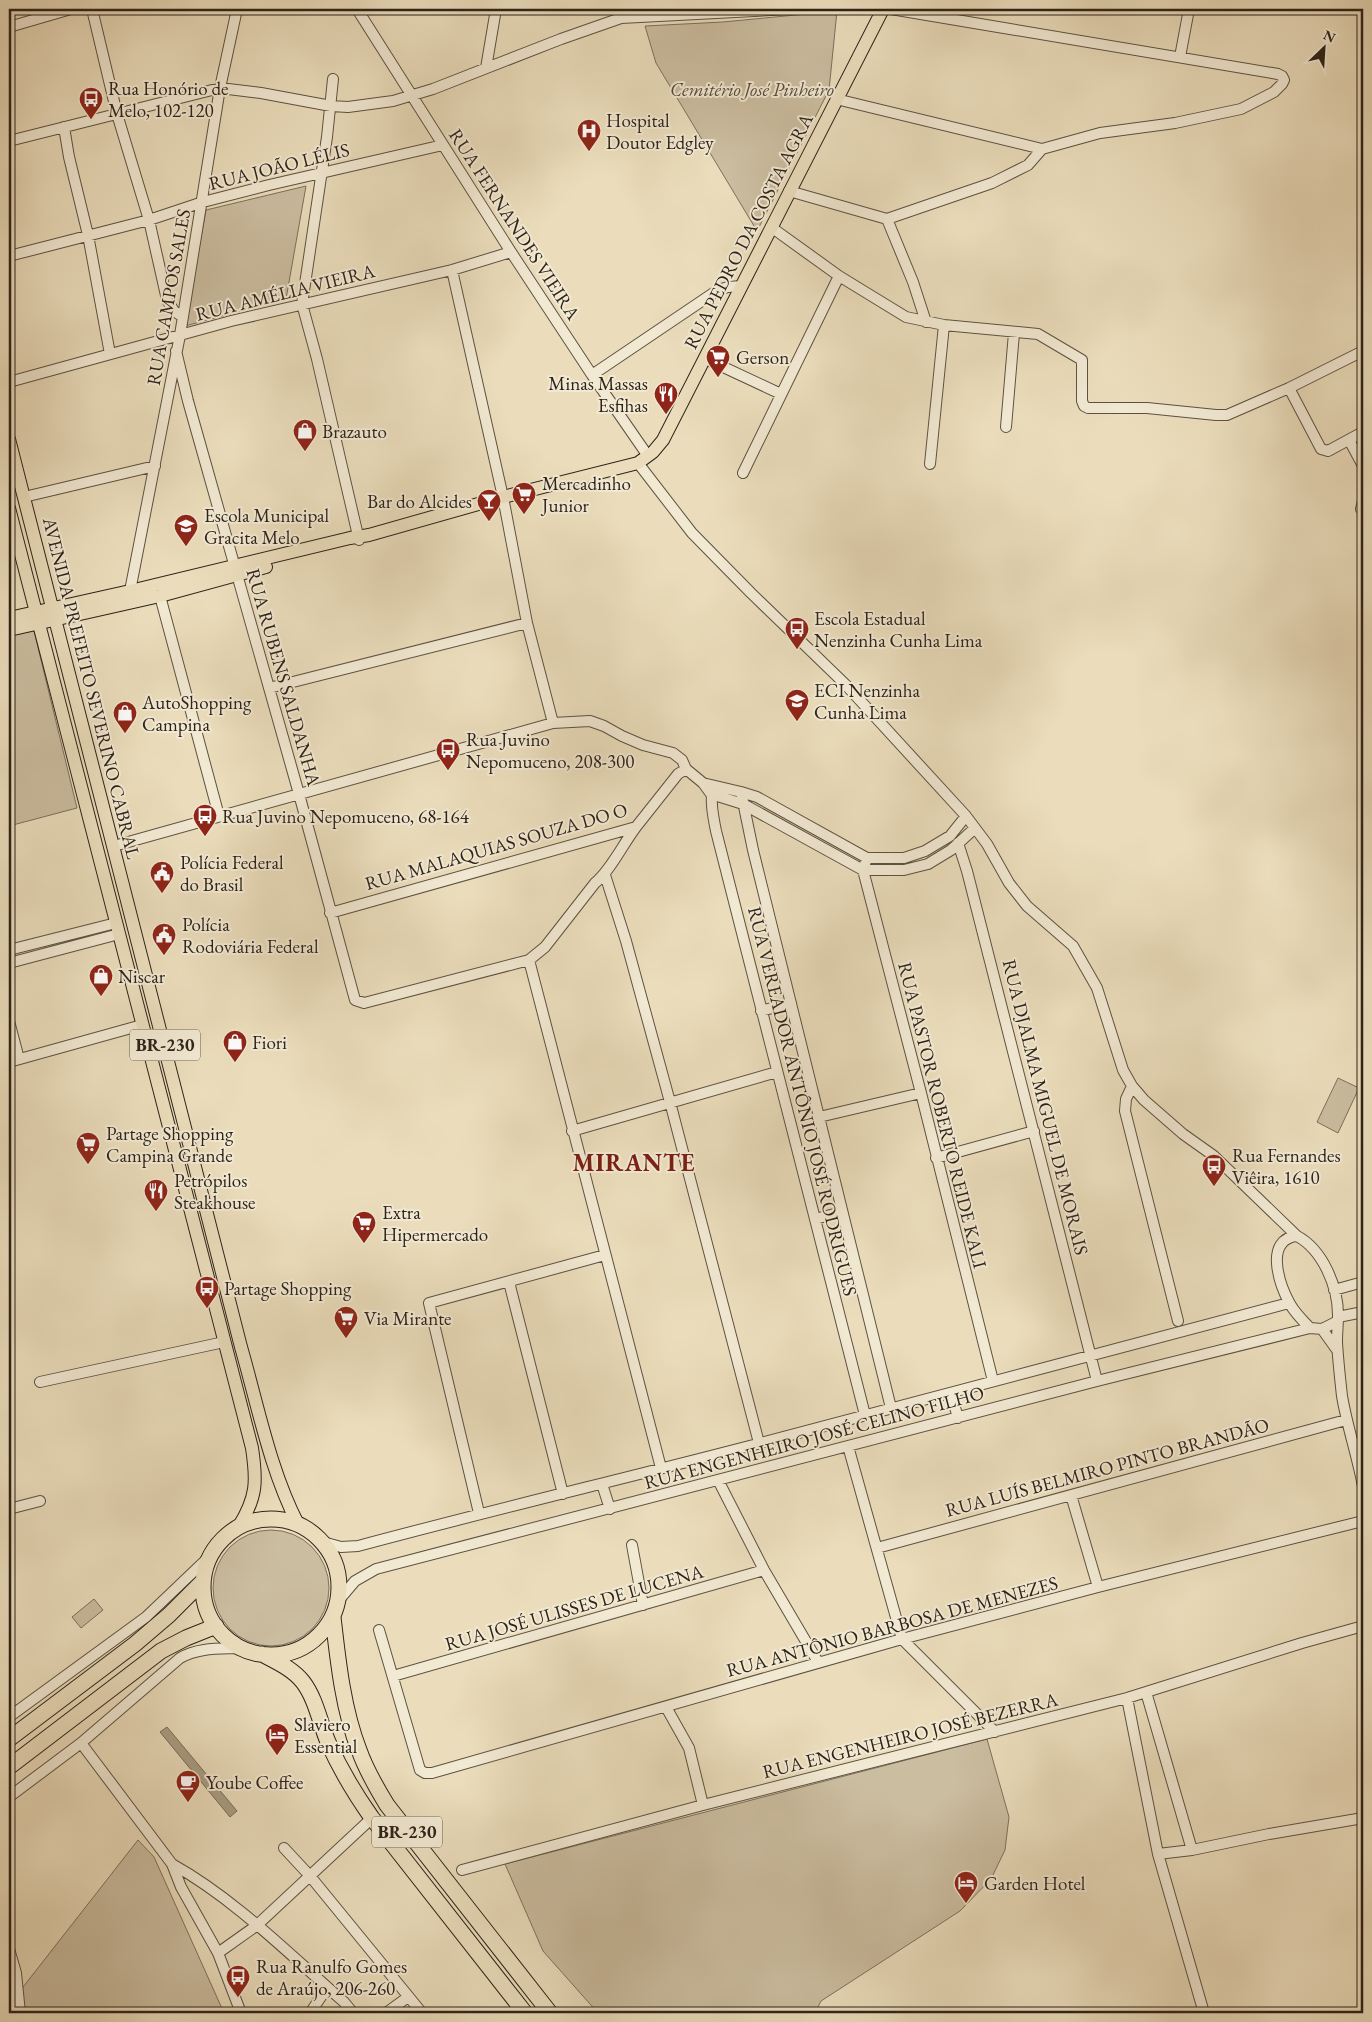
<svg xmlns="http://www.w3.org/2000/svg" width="1372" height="2022" font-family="'EB Garamond',serif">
<rect width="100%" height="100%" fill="#ebddbc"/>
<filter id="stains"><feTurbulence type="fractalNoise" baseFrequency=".004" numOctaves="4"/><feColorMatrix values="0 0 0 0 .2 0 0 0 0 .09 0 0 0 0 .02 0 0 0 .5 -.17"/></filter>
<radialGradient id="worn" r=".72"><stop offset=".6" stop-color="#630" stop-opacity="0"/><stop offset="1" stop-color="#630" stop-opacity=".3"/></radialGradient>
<!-- green -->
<path fill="#cbbda0" stroke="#7c705d" d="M837,11l-8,79 -72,141 -101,-168 -11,-37 78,-4z
M306,186l-20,113 -101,27 21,-116z
M33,627l44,181 -68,18v-193z
M114,925l3,9 -72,18 -2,-9z
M1338,1078l21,10 -21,45 -21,-11z
M213 1588a58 58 0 1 1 116 0a58 58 0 1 1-116 0Z
M94,1599l9,11 -22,18 -9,-11z
M987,1739l22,78 -4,33 -14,29 -31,32 -139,90 -6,12h-217l-55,-62 -38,-87z
M138,1840l16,17 70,156h-215v-8z"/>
<!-- water -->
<path fill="#aa9e85" stroke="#786d5a" d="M167,1727l70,84 -7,6 -70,-85z"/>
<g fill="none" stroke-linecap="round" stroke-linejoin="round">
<defs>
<path id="minor" d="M92,9l25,105 32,106 18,80 7,11 9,6
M357,9l154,243 81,123 56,81
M9,27l62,-18
M1180,57l9,-48
M486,68l10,-59
M333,79l-6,58 -25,167 15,55 42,181
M836,99l206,50
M64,127l5,30 19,78 22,119
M9,141l211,-53 41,5 70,13 17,1 45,-6 40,-12 128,-50 60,-21 170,-9
M789,191l98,28
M887,219l105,-36 36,-18 14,-16 58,-16 75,-10 66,-14 33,-17 8,-8 2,-4 -2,-4 -4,-2 -387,-65
M887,219l26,63 13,40
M771,227l68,49 67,41 38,8 94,9 44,26v41l2,5 4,2h59l69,7h11l62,-27 74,-37
M9,256l140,-36 54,-18 66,-17 174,-40
M452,270l51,227 24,126 26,100
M176,351l12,50 111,393 56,206 9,3 165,-43 16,-13 50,-64c16,-13 28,-39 41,-56
M704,358l77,36
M592,375l126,-85 10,-3 14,-1
M9,382l222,-61 221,-51 59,-18
M1289,388l32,61 7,2 35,-19
M1006,427l8,-94
M1349,440l14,26
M638,463l54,70 59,60 94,91 121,132 21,28 22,39 18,23 46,40 24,42 26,82 9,16 12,14 39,34 31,22 83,80c26,14 41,51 41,79 0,9 -1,18 -1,27 1,18 3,36 5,54 5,30 15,59 21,90
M930,464l14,-139
M743,473l96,-197
M24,497l131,-31
M1361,509l2,-8
M130,591l50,-256 40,-247 17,-79
M160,596l59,220
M269,688l258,-65
M707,784l34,8 16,5 110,61h37l21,-7 25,-15 16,-20
M713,786c-3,15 0,30 3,45l149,584
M741,792l12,58 138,558
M711,794l32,10 120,66h41l24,-6 23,-14 24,-22
M958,843l9,28 130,510
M114,846l439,-123 37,-2 14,5 18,10 21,9 30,8 9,7 4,9 17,14 8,11
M867,858l-4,12 58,223 72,288
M605,875l21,66 44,161 89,341
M330,913l306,-86 42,-53 8,-5
M9,950l107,-27
M529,960l132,508
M9,963l110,-29
M761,1011l30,-8
M9,1021l10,38
M9,1062l133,-37
M1132,1086l-6,13 -1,12 53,210
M819,1117l102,-24
M572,1131l205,-59
M936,1158l98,-27
M815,1219l27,-7
M1297,1236c-33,3 -18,48 -7,68 5,9 12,16 20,24l12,1 14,-7
M509,1282l54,212
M1334,1290l29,-8
M1338,1317l25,-5
M1322,1329l15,21
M40,1382l184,-40
M951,1393l7,25
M848,1446l54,193 93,93
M718,1480l46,90 54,92
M602,1484l8,25
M1071,1495l27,92
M9,1509l31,-8
M479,1513l-50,-210 176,-48
M323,1542l18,5 17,-1c134,-36 269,-68 403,-103 176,-46 352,-94 528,-140
M632,1545l11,60
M877,1548l469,-128
M338,1601l17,-20 21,-12 721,-188 213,-53
M379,1630l41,140 5,3h7l470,-134 196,-52 265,-66
M393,1676l371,-106
M1146,1692l46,158
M1127,1698l31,156
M666,1707l23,41 14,57
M9,1717l137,-100 65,-62
M81,1743l91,121 9,23 37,66 23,60
M9,1797l72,-54 99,-85c19,-11 40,-9 62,-10
M284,1848l26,28 112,137
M172,1864c63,35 118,91 172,138l9,11
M462,1870l241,-65 424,-107 175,-55 61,-17
M9,1949l7,24 4,40
M218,1953l38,-27 116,-108
M310,2013l17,-25
M386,2013l22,-16
M1204,2013l-46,-159 34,-4 77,-16 94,-16"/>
<path id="major" d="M9,439l232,908c17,59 29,123 57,177
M9,508l243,940c5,33 5,49 -13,78
M9,618l121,-27 220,-53 19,-3 134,-38 135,-34 15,-11 10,-12 220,-431
M9,630l151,-34 106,-29"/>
<path id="highway" d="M203 1587a68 68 0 1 1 136 0a68 68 0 1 1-136 0Z
M333,1617c5,44 10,92 26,133 7,20 17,37 28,55l163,208
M262,1654c15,8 31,15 41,28 13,17 17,41 25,60 12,27 27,52 44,76l153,195
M9,1739l126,-95 34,-29 34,-34
M9,1767l152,-116 25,-13 30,-12"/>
</defs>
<!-- minor casing -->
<use href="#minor" stroke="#5c5242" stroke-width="12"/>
<!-- major casing -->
<use href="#major" stroke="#2d231a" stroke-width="14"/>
<!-- highway casing -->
<use href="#highway" stroke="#2d231a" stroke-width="17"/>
<!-- minor -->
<use href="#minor" stroke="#f2e9d3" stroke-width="10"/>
<!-- major -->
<use href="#major" stroke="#ebddbc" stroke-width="12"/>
<!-- highway -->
<use href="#highway" stroke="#ebddbc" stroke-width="15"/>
</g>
<!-- icons -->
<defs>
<symbol id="bus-pin" viewBox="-11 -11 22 30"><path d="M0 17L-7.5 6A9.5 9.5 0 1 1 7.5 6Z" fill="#8f2418" stroke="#f2e9d3"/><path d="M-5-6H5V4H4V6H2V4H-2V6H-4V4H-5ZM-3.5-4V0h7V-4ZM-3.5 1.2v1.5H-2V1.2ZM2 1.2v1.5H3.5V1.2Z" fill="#fff"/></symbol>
<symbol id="hospital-pin" viewBox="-11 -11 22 30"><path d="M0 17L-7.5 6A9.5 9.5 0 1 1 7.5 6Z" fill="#8f2418" stroke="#f2e9d3"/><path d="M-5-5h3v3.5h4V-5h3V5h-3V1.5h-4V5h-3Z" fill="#fff"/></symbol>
<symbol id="supermarket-pin" viewBox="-11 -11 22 30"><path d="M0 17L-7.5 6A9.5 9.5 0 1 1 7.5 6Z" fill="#8f2418" stroke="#f2e9d3"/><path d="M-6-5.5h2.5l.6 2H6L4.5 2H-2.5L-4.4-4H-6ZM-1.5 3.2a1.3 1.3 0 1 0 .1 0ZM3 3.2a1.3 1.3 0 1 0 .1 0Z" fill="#fff"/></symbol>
<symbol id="restaurant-pin" viewBox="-11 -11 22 30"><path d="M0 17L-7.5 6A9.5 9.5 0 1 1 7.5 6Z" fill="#8f2418" stroke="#f2e9d3"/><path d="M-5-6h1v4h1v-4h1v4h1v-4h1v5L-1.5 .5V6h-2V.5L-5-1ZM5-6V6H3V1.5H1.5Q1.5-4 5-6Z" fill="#fff"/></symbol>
<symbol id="shop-pin" viewBox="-11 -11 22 30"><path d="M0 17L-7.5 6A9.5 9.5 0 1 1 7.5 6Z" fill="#8f2418" stroke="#f2e9d3"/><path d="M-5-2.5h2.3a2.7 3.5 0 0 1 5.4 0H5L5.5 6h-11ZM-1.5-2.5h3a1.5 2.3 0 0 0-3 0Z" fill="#fff"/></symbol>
<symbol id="bar-pin" viewBox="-11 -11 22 30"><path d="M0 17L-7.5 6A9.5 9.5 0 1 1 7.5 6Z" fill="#8f2418" stroke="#f2e9d3"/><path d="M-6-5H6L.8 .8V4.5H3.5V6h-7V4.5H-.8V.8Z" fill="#fff"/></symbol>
<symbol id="school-pin" viewBox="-11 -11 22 30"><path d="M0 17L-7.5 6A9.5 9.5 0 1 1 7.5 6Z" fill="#8f2418" stroke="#f2e9d3"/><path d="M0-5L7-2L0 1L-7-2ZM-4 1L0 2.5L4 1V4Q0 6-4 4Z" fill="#fff"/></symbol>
<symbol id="civic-pin" viewBox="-11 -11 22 30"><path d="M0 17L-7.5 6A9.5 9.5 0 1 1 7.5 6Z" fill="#8f2418" stroke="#f2e9d3"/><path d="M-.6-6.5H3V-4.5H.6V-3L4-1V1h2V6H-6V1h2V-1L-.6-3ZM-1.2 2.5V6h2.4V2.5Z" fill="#fff"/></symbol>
<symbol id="hotel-pin" viewBox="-11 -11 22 30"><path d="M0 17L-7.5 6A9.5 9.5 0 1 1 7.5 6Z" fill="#8f2418" stroke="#f2e9d3"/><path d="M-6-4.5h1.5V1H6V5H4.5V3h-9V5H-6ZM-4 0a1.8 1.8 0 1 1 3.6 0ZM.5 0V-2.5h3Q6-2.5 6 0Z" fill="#fff"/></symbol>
<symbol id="cafe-pin" viewBox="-11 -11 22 30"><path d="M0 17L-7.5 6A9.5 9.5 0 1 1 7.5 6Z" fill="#8f2418" stroke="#f2e9d3"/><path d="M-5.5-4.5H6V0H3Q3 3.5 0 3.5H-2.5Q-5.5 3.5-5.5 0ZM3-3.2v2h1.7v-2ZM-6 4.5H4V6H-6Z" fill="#fff"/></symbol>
</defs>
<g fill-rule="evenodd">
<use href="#bus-pin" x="77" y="85" width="28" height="38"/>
<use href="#hospital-pin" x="575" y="117" width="28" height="38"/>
<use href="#supermarket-pin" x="704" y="343" width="28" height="38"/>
<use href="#restaurant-pin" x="652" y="380" width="28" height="38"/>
<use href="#shop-pin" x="291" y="417" width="28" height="38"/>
<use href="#supermarket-pin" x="510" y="480" width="28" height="38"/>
<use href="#bar-pin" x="475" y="487" width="28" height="38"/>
<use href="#school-pin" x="172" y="512" width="28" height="38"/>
<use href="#bus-pin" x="783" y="615" width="28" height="38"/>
<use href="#school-pin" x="783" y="687" width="28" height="38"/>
<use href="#shop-pin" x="111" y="699" width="28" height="38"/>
<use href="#bus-pin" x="434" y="736" width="28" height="38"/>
<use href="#bus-pin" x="191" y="802" width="28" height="38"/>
<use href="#civic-pin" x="148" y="859" width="28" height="38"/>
<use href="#civic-pin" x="150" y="921" width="28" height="38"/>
<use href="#shop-pin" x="87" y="962" width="28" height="38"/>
<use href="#shop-pin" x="221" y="1028" width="28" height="38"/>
<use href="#supermarket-pin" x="74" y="1130" width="28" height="38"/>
<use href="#bus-pin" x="1200" y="1152" width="28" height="38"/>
<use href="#restaurant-pin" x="142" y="1177" width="28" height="38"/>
<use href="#supermarket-pin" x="350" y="1209" width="28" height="38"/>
<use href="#bus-pin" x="193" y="1274" width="28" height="38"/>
<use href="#supermarket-pin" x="332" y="1304" width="28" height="38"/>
<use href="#hotel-pin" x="263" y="1721" width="28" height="38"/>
<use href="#cafe-pin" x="174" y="1768" width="28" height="38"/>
<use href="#hotel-pin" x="952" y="1869" width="28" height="38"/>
<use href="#bus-pin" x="224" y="1963" width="28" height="38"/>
</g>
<g text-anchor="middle" stroke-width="4" stroke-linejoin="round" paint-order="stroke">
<!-- shield labels -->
<g fill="#f2e9d3" stroke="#685e52" stroke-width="1">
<rect x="130" y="1029.5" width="70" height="31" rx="4"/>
<rect x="372" y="1816.5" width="70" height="31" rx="4"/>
</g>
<g font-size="18" font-weight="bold" fill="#2d231a">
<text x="165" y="1051">BR-230</text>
<text x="407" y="1838">BR-230</text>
</g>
<!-- poi labels -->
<g font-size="19" fill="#2d231a" stroke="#f2e9d3" text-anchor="start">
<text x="108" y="95">Rua Honório de<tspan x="108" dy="22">Melo, 102-120</tspan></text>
<text x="606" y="127">Hospital<tspan x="606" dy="22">Doutor Edgley</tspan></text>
<text x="736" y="364">Gerson</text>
<text x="648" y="390" text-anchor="end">Minas Massas<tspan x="648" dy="22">Esfihas</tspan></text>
<text x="322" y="438">Brazauto</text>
<text x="542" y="490">Mercadinho<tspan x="542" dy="22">Junior</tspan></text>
<text x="472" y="508" text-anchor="end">Bar do Alcides</text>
<text x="204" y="522">Escola Municipal<tspan x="204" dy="22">Gracita Melo</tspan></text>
<text x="814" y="625">Escola Estadual<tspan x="814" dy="22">Nenzinha Cunha Lima</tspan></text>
<text x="814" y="697">ECI Nenzinha<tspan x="814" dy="22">Cunha Lima</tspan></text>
<text x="142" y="709">AutoShopping<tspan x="142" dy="22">Campina</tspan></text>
<text x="466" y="746">Rua Juvino<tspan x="466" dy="22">Nepomuceno, 208-300</tspan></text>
<text x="222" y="823">Rua Juvino Nepomuceno, 68-164</text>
<text x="180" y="869">Polícia Federal<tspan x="180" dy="22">do Brasil</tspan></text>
<text x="182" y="931">Polícia<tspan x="182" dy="22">Rodoviária Federal</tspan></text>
<text x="118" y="983">Niscar</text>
<text x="252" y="1049">Fiori</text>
<text x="106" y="1140">Partage Shopping<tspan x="106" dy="22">Campina Grande</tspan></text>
<text x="1232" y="1162">Rua Fernandes<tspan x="1232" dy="22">Viêira, 1610</tspan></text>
<text x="174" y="1187">Petrópilos<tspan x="174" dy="22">Steakhouse</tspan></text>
<text x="382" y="1219">Extra<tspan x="382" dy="22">Hipermercado</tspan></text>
<text x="224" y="1295">Partage Shopping</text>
<text x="364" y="1325">Via Mirante</text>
<text x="294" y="1731">Slaviero<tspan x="294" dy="22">Essential</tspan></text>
<text x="206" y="1789">Yoube Coffee</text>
<text x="984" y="1890">Garden Hotel</text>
<text x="256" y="1973">Rua Ranulfo Gomes<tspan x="256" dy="22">de Araújo, 206-260</tspan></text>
</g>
<!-- park labels -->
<g font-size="19" font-style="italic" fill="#544a3c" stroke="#f2e9d3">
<text x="752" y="96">Cemitério José Pinheiro</text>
</g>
<!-- street labels -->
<g font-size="19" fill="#2d231a" stroke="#f2e9d3">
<text transform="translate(279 166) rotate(-14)" y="7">RUA JOÃO LÉLIS</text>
<text transform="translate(515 224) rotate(57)" y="7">RUA FERNANDES VIEIRA</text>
<text transform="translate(748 231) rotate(-63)" y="7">RUA PEDRO DA COSTA AGRA</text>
<text transform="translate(285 292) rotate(-14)" y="7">RUA AMÉLIA VIEIRA</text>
<text transform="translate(168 297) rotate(-80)" y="7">RUA CAMPOS SALES</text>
<text transform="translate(284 677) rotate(74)" y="7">RUA RUBENS SALDANHA</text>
<text transform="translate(92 688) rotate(76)" y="7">AVENIDA PREFEITO SEVERINO CABRAL</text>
<text transform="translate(496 846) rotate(-16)" y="7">RUA MALAQUIAS SOUZA DO O</text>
<text transform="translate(803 1101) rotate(76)" y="7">RUA VEREADOR ANTÔNIO JOSÉ RODRIGUES</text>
<text transform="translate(1046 1107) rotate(76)" y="7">RUA DJALMA MIGUEL DE MORAIS</text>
<text transform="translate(943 1115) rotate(76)" y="7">RUA PASTOR ROBERTO REIDE KALI</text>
<text transform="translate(814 1437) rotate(-15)" y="7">RUA ENGENHEIRO JOSÉ CELINO FILHO</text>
<text transform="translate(1107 1467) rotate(-15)" y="7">RUA LUÍS BELMIRO PINTO BRANDÃO</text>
<text transform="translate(574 1607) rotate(-16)" y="7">RUA JOSÉ ULISSES DE LUCENA</text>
<text transform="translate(892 1626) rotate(-15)" y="7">RUA ANTÔNIO BARBOSA DE MENEZES</text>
<text transform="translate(910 1735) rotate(-14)" y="7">RUA ENGENHEIRO JOSÉ BEZERRA</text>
</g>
<!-- district labels -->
<g font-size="24" font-weight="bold" letter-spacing="1" fill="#7a1f14" stroke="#f2e9d3">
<text x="634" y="1171">MIRANTE</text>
</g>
</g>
<!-- margin -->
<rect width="1372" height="2022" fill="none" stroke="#ebddbc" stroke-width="30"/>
<rect x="10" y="10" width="1352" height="2002" fill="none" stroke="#2d231a" stroke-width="2.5"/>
<rect x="15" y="15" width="1342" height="1992" fill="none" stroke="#2d231a"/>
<!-- north arrow -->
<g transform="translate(1324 48) rotate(25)" stroke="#f2e9d3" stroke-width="4" paint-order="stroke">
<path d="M0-4L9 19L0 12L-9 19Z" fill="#2d231a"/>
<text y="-8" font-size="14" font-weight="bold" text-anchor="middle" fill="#2d231a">N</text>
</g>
<rect width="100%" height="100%" filter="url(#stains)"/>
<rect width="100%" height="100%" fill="url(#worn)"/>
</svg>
